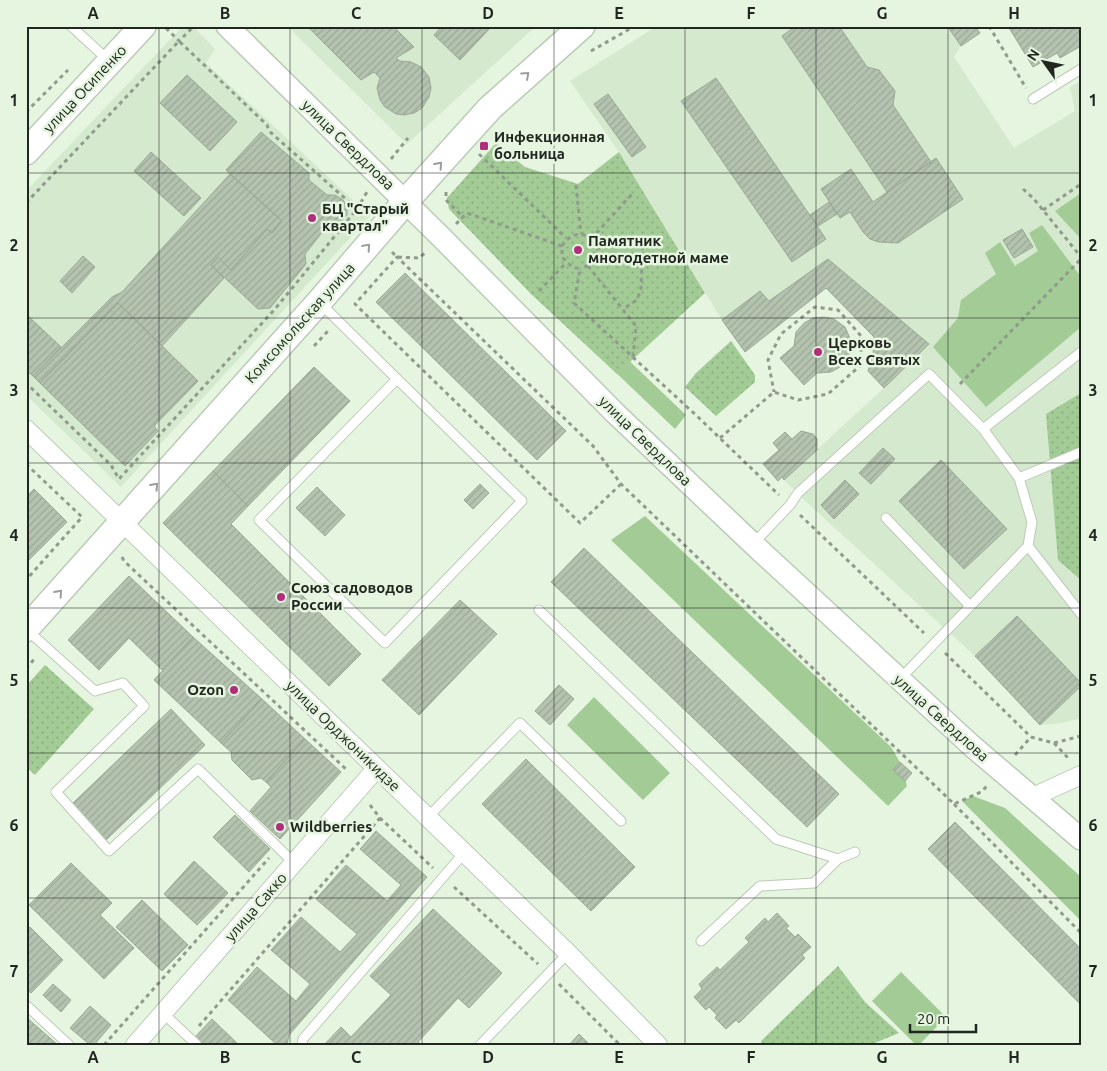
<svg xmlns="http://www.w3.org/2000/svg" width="1107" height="1071" font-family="Ubuntu,sans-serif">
<defs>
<pattern id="park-dots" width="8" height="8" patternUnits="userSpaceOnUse" patternTransform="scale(1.25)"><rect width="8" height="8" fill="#a2cb95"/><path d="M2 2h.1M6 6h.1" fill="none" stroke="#8bae80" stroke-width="1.8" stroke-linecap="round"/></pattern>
<pattern id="building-hatch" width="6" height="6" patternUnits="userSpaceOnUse" patternTransform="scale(1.25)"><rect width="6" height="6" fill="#b4c3af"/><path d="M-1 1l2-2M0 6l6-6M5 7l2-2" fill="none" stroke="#9aa896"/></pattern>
</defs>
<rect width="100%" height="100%" fill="#e5f5e0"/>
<!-- built -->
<path fill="#d4e9ce" d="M183,26h10l22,23 -9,14 164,153 -249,271 -95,-92v-204z
M287,26h249l-129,118z
M657,26h291l13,20 -7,11 60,91 61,-37 -5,-24 11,-6v637l-19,5 -22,2 -65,-69 -161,-147 -30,-29 100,-92 44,-45 -100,-84 -59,42 -9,-10 -38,29 -103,-168 -49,-71z"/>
<!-- grass -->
<path fill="#a2cb95" d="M1081,193v46l-26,-28z
M1042,225l39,52v50l-95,80 -53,-60 25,-29 3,-18 35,-26 -11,-21 15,-11 15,24 23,-15 -9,-18z
M579,313l107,102 -11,14 -109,-104z
M645,516l246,231 10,17 6,22 -19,20 -277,-266z
M594,697l76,76 -27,27 -76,-75z
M973,796l32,12 76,69v44l-119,-120z
M901,972l45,45 -27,28h-3l-44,-44z"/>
<!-- park -->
<path fill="url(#park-dots)" d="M496,143l29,24 53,17 41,-32 86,141 -88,81 -86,-80 -82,-85 -2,-11z
M731,341l24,34v7l-39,34 -31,-29 11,-14z
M1081,393v187l-23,-20 -12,-146z
M45,665l49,44 -59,66 -9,-8v-81z
M838,966l27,36 34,31 -29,12h-107l-2,-4z"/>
<!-- building -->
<path fill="url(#building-hatch)" stroke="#99a895" d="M307,26h86l21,21 -18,11 4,3 11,1 10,5 8,10 2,11 -2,9 -7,11 -8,5 -10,2 -8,-1 -11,-7 -5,-7 -3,-12 3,-10 -6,-6 -13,8z
M442,26h50l-32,34 -26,-25z
M796,26h43l28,41 12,3 16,21 -2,14 38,57 -44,30 -105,-156z
M950,26h25l5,7 -19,13 -13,-19z
M1008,26h73v20l-21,12 -3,-5 -24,14z
M187,75l50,47 -27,29 -50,-48z
M716,78l110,161 -34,23 -111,-161z
M608,94l38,53 -14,10 -38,-53z
M261,132l48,41v7l18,15h8l8,5 4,6v9l-14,16 -6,-5 -22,28 1,10 -36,44 -12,1 -47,-44 7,-8 13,13 36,-41 5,4 10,-12 -56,-51z
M151,152l50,46 -17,18 -50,-45z
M936,158l27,41 -65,44 -19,-1 -9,-3 -7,-7 -13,-20 -10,6 -19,-29 30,-20 22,33z
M230,174l52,47 -10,12 -5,-4 -36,41 -13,-13 -7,8 13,13 -62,68 -44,-43 -78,80 -7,-7 79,-79 10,-5z
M829,202l8,12 -19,12 -8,-11z
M1022,229l11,18 -19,11 -11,-18z
M83,256l12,11 -23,26 -12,-12z
M828,259l101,85 -45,44 -16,-17 5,-17 1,-17 -48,-49 -81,64 -23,-32 38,-29 9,10z
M405,273l161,158 -29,29 -161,-158z
M118,303l80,78 -44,45 4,5 -33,35 -85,-83z
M26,314l35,33 -28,29 -7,-6z
M824,317l10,2 11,8 4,9 2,10 -3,12 -8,9 -9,5 -14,1 -13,12 -24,-27 14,-12 2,-14 8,-9 9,-5z
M314,367l36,34 -102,105 -35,-35z
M801,431l12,3 4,5v11l-33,30 -2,-3 -4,4 -15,-17 16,-14 -6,-7 12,-11 7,7z
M883,448l12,11 -24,25 -12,-11z
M941,460l66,69 -43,40 -65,-68z
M213,471l35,35 -17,18 130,130 -32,32 -166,-163z
M845,480l14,14 -25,25 -13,-14z
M480,484l9,9 -16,16 -9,-9z
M317,487l28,28 -20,21 -29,-28z
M34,489l33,33 -41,41v-66z
M584,548l255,246 -32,33 -256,-245z
M129,576l64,61 -31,33 -33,-32 -30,32 -31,-30z
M460,600l37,34 -78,81 -37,-35z
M1017,616l64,67v3l-41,39 -65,-69z
M193,637l69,62 -41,44 -67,-63z
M559,685l15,14 -24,26 -15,-14z
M262,699l43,40 -39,43 -5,-4 -9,2 -20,-20 -1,-8 -10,-9z
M171,709l34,36 -99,95 -34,-36z
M305,739l36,33 -61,67 -30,-28 21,-24 -5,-5z
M526,759l109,108 -44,44 -109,-107z
M900,762l12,11 -7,8 -12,-11z
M235,815l35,34 -21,23 -36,-35z
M955,822l126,127v56l-153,-156z
M376,831l51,46 -138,158 -2,10h-10l-49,-45 29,-33 39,34 14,-17 -39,-34 30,-33 39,35 17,-18 -41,-35 30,-34 41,36 14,-16 -41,-36z
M194,861l34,32 -31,32 -33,-31z
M71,863l41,40 -12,12 34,33 -30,31 -75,-74z
M142,900l46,45 -26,26 -46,-44z
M433,909l69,64 -33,35 -11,-10 -40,44 3,3h-97l17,-18 10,10 40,-42 -21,-19z
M777,913l12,13 -3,2 9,9 3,-3 13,13 -9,8 3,3 -66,65 -3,-3 -10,9 -11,-11 2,-3 -8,-8 -3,3 -12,-13 8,-8 -3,-5 18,-17 3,3 29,-28 -4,-4 20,-20 3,4z
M30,927l33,33 -32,33 -5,-4v-58z
M53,984l18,16 -10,12 -18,-17z
M90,1006l21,19 -17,20h-4l-20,-17z
M26,1017l32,28h-32z
M212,1019l27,26h-35l-9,-8z
M579,1034l11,11h-21z"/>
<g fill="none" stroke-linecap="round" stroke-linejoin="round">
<defs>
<path id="service" d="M71,26l37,34
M1033,99l48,-30
M319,302l78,77 -138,141 126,123 137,-142 -125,-122
M1019,478l62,-26
M886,518l84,88
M753,544l37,-39 8,-12 131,-119 54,55 98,-77
M1028,546l53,68
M539,610l237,229 62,20
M26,629l69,62 28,-8 21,23 -88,86 53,59 89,-82 96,94
M899,680l129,-134 4,-24 -13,-44 -36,-49
M427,818l93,-95 101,98
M701,941l59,-55 54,-3 24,-24 17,-7
M26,1005l43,40
M163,1013l34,32
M302,1045l1,-6 161,-186
M480,1045l88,-92"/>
<path id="minor" d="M26,429l542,524 90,92
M1033,797l48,-22
M135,1045l241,-276"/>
<path id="tertiary" d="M227,26l215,212 173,175 138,131 219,202 109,93"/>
<path id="secondary" d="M26,152l117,-126
M26,629l293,-327 87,-101 84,-93 92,-82"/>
</defs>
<!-- service casing -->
<use href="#service" stroke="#bccbb7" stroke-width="11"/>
<!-- minor casing -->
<use href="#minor" stroke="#bccbb7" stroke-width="20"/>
<!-- tertiary casing -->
<use href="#tertiary" stroke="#bccbb7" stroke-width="24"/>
<!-- secondary casing -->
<use href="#secondary" stroke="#bccbb7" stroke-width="28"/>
<!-- path -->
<path stroke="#909b8c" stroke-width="3" stroke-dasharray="4 4" stroke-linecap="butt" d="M989,26l37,62
M166,28l13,13 15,-15
M591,51l44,-25
M26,112l42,-42
M479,154l87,84
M391,159l17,-21
M576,185l5,49
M1023,189l11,10 47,58
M446,192v8l17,17
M26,203l153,-162 88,84 2,6 88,78 -82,100 -156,170 -8,-14 -85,-82
M1043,210l38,-26
M362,216l-5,-7 10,-17
M456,224l11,-11 95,33v11l10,10 8,2 -6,34 124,114 81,78
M591,239l42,-46
M562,246c21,-32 53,11 18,23
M596,249l47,-11 -2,51 -4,11 -14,9
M392,252l5,5 22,1 7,-6
M588,266l48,60 -3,31
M539,291l27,-28
M314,346l14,-15
M960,384l121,-125
M720,438l54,-46 24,8 30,-6 33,-29v-29l-23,-26 -23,-3 -34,27 -13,26 6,32
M26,464l56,53 -56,63
M621,484l-41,39 -225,-219 42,-47 196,189 28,38 333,320 27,-12 6,-6
M800,515l124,118
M122,557l2,4 224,210
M945,653l86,84 23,6 27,-7
M26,669l9,-11
M1054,743l15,16
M1015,755l16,-18
M954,804l127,129
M370,805l10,13 53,50
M454,887l84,77
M559,984l61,61
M199,1026l181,-208
M104,1045l165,-187"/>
<!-- service -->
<use href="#service" stroke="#fff" stroke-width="9"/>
<!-- minor -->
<use href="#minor" stroke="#fff" stroke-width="18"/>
<!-- tertiary -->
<use href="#tertiary" stroke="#fff" stroke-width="21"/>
<!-- secondary -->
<use href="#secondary" stroke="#fff" stroke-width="25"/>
</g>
<!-- one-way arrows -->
<defs><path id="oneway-chevron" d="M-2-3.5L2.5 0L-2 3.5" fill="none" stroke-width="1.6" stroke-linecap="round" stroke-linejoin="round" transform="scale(1.25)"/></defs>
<g stroke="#9b9e9b">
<use href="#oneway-chevron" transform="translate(526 75) rotate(-42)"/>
<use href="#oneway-chevron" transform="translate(439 165) rotate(-48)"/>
<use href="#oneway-chevron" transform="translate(367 247) rotate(-49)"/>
<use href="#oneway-chevron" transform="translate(155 486) rotate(-48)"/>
<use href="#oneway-chevron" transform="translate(59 593) rotate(-48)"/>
</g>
<!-- grid -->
<path fill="none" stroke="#212720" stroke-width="1" stroke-opacity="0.55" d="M159,26v1019M290,26v1019M422,26v1019M554,26v1019M685,26v1019M816,26v1019M948,26v1019M26,173h1055M26,318h1055M26,463h1055M26,608h1055M26,753h1055M26,898h1055"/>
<!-- markers -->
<g fill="#af2f7c" stroke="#e5f5e0" stroke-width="2">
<rect x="479" y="141" width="10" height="10" rx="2.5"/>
<circle cx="312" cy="218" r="5"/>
<circle cx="578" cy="250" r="5"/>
<circle cx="818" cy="352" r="5"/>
<circle cx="281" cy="597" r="5"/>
<circle cx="234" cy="690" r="5"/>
<circle cx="280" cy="827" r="5"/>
</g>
<g text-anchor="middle" stroke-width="5" stroke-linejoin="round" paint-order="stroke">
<!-- street labels -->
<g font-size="15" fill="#212720" stroke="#e5f5e0">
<text transform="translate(85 89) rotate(-47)" y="5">улица Осипенко</text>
<text transform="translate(348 145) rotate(44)" y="5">улица Свердлова</text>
<text transform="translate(300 323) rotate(-48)" y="5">Комсомольская улица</text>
<text transform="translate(645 441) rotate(44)" y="5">улица Свердлова</text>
<text transform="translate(941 718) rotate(42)" y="5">улица Свердлова</text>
<text transform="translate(343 736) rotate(44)" y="5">улица Орджоникидзе</text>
<text transform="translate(256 907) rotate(-49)" y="5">улица Сакко</text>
</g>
<!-- poi labels -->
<g font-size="15" font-weight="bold" fill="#212720" stroke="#e5f5e0" text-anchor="start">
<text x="494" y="142">Инфекционная<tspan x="494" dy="17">больница</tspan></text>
<text x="322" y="214">БЦ "Старый<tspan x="322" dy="17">квартал"</tspan></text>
<text x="588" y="246">Памятник<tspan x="588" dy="17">многодетной маме</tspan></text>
<text x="828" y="348">Церковь<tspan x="828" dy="17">Всех Святых</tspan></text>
<text x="291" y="593">Союз садоводов<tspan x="291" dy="17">России</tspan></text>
<text x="224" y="695" text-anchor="end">Ozon</text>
<text x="290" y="832">Wildberries</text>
</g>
</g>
<!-- border -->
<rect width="1107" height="1071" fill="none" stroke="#e5f5e0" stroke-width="55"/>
<!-- north arrow -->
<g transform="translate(1044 62) rotate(303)" stroke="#e5f5e0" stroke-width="4" paint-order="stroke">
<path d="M0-4L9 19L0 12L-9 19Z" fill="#212720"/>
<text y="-8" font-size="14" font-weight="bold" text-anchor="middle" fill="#212720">N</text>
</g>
<!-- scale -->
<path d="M910 1024v8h66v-8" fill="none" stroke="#212720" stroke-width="2.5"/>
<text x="917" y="1024" font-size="15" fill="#212720" stroke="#e5f5e0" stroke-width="4" paint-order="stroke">20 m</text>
<rect x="28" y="28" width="1052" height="1016" fill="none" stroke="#212720" stroke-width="2"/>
<g font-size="16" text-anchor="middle" font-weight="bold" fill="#212720">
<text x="93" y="19">A</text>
<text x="225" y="19">B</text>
<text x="356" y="19">C</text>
<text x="488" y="19">D</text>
<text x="619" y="19">E</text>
<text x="751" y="19">F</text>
<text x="882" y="19">G</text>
<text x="1014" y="19">H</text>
<text x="14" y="106">1</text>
<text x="1093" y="106">1</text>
<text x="14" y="251">2</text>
<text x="1093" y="251">2</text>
<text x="14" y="396">3</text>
<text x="1093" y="396">3</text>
<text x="14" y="541">4</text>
<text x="1093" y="541">4</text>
<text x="14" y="686">5</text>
<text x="1093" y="686">5</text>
<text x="14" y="831">6</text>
<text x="1093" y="831">6</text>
<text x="14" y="977">7</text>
<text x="1093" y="977">7</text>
<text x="93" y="1063">A</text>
<text x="225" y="1063">B</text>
<text x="356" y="1063">C</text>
<text x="488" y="1063">D</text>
<text x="619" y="1063">E</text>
<text x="751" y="1063">F</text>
<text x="882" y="1063">G</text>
<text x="1014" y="1063">H</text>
</g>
</svg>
